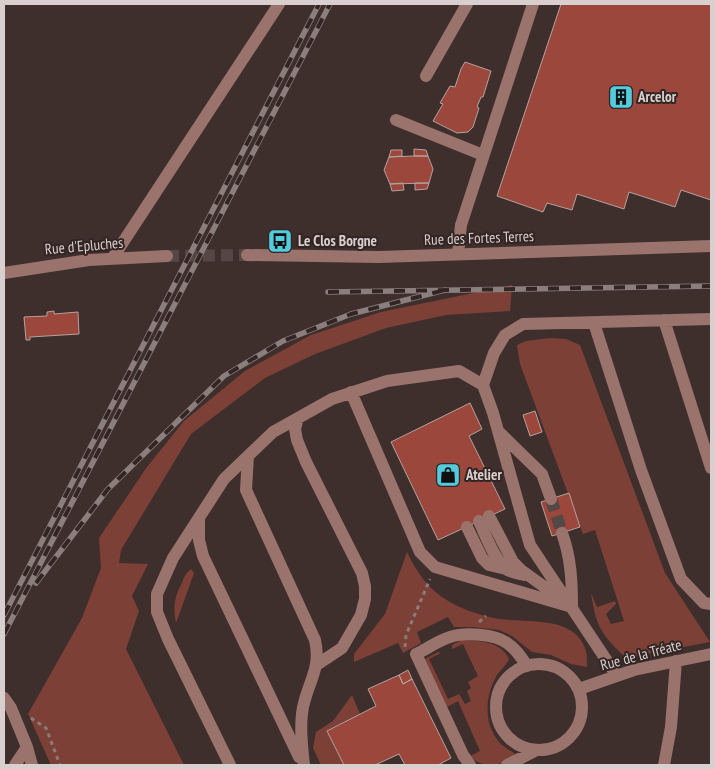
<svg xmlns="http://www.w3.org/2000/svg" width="715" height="769" font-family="'PT Sans Narrow',sans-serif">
<rect width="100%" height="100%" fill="#3e2f2d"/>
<!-- green -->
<path fill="#7d4037" d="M512,285l-2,26 -64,4 -60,13 -71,26 -50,24 -74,56 -70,116 -2,13 29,1 -16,32 7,15 -13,38 58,116h-133l-23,-51 54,-96 19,-50 -2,-30 48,-71 37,-46 61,-50 66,-36 70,-23z
M550,338l16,1 14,6 85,228 45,69 -84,16c-25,-24 -30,-31 -35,-65l6,14 18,-6 1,3 -10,10 5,10 13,-3 -29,-91 -12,4 -63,-170 -3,-19 9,-4z
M407,552c8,17 19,34 35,45 16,11 38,19 57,22 29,4 77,-4 87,32 1,5 1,11 1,16l-16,-3 -20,-9 -19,-3 -20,-16 -13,-6 -26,-3h-19l-6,-10 -31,15 4,11 -18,10 -5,-10 -44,19v-8l31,-40z
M191,569l3,4 -18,50c-3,-16 -2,-26 6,-40 2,-6 4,-10 9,-14z
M462,640c17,1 39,1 47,19 -3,7 -8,10 -12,16 -12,21 -14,47 2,67 4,5 11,8 16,12 -10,13 -35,15 -45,2l10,-5 -22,-50 -11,6 -24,-47 15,-8 3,1 -12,6 19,40 11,-5 6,10 6,-3 -4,-10 4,-3 -3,-6 10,-6 -15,-32 -11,5v-4z
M352,695l8,19 -33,17 17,34h-23l-8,-17 3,-16 17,-11z"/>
<!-- building -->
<path fill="#9b473c" stroke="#b5a29f" d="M561,4h150v196l-30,-10 -6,17 -46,-15 -5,17 -47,-15 -5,16 -25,-7 -4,9 -46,-16z
M465,62l26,9 -8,26h-2l-4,10 2,1 -6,19 -5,5 -11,1 -24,-12 10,-17 -3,-1 10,-17 5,1 6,-18z
M414,149l12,1 2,6h-14z
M391,150h11v6l-13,1z
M414,156h14l5,13 -4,14 -39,1 -6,-14 5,-13z
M403,183l1,7 -12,1 -2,-7z
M415,183h14l-2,6 -12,1z
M54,311v3l24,-2 1,22 -49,3v3h-4l-2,-23 23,-1v-4z
M470,403l12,26 -13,7 36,73 -67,31 -47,-98z
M535,411l7,21 -12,4 -7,-21z
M569,493l11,34 -28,9 -11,-34z
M408,670l4,9 -9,5 -4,-9z
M399,675l4,9 9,-5 39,79 -13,7h-33l-6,-11 -24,11h-31l-17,-34 49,-25 -8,-17z"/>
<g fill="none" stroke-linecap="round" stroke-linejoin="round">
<!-- minor-tunnel -->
<path stroke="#554745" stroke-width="12" stroke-dasharray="12 6" stroke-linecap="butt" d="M167,256l80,-1
M551,499l11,34"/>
<!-- path -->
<path stroke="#897d7b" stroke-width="3" stroke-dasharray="4 4" stroke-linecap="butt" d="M479,622l7,-6
M405,647l1,-12 24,-56
M31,718l15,10 14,37"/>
<!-- minor -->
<path stroke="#9b736d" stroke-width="12" d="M426,76l41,-72
M396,120l87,35
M458,254l3,-29 72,-221
M247,255l132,2 332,-11
M112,259l167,-255
M4,273l85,-13 78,-4
M664,320l47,148
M594,323l47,147 40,109 23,24 7,1
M483,385l11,-32 11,-18 18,-11 188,-5
M351,392l69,160 15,15 137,40
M298,418l-3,11 2,11 9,22 56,111 3,13v13l-4,16 -19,33 -24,16
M498,431l44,43 9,25
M248,456l-2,34 69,150c6,27 -5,39 -11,63 -5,18 -2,44 0,62
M489,516l24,46 8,8 43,31
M199,519v21l4,16 96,201
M479,521c6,13 16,40 27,48 6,4 13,5 19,6
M467,527l15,31 7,7 17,4
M562,533c9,25 10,48 10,74
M496 707a43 43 0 1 1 86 0a43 43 0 1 1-86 0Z
M579,689l55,-19 77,-16
M4,698l7,10 16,39 5,18
M15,765l12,-18
M230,765l-62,-126 -11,-27v-18l16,-36 51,-79 49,-47 59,-33 55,-18 72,-10 24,14 10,28 37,132 87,131
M470,765l-7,-10 -47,-101c11,-5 23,-14 34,-17 15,-5 45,-3 57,6 9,6 14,14 20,23
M507,765l28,-14
M664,765l7,-38 5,-66"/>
<defs>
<path id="rail" d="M328,292l383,-6
M36,583l72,-94 116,-113 59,-35 68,-27 94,-24
M4,615l315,-611
M4,634l326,-630"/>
</defs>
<!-- rail casing -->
<use href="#rail" stroke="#8b7f7d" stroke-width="5.5"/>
<!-- rail -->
<use href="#rail" stroke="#332523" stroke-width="4" stroke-dasharray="11" stroke-linecap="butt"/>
</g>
<!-- icons -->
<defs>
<symbol id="building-square" viewBox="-11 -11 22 22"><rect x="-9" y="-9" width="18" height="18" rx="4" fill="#54cadd" stroke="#332523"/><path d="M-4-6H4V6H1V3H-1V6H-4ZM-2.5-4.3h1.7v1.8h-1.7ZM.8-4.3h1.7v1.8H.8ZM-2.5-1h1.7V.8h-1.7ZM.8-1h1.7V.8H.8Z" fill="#111"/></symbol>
<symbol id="bus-square" viewBox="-11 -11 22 22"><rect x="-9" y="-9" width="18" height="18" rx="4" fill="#54cadd" stroke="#332523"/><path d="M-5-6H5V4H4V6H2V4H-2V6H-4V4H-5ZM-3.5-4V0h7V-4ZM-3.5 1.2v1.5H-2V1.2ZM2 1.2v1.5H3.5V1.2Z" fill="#111"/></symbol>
<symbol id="shop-square" viewBox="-11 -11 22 22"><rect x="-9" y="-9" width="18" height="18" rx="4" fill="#54cadd" stroke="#332523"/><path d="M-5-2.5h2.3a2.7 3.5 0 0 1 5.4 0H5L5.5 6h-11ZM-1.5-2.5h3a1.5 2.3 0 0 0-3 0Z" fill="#111"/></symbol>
</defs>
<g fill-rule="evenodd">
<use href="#building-square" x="607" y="83" width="28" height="28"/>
<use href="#bus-square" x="266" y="227" width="28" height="28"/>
<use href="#shop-square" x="434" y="461" width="28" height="28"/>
</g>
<g text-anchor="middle" stroke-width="4" stroke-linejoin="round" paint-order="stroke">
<!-- poi labels -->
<g font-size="15" font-weight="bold" fill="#d9cfce" stroke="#332523" text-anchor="start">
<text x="638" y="102">Arcelor</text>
<text x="298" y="246">Le Clos Borgne</text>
<text x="466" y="480">Atelier</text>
</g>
<!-- street labels -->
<g font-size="15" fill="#d9cfce" stroke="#332523">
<text transform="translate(479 238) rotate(-2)" y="5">Rue des Fortes Terres</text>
<text transform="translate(84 246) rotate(-5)" y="5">Rue d'Epluches</text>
<text transform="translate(641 655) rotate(-15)" y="5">Rue de la Tréate</text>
</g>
</g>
<!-- border -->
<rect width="715" height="769" fill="none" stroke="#d9cfce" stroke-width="10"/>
</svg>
